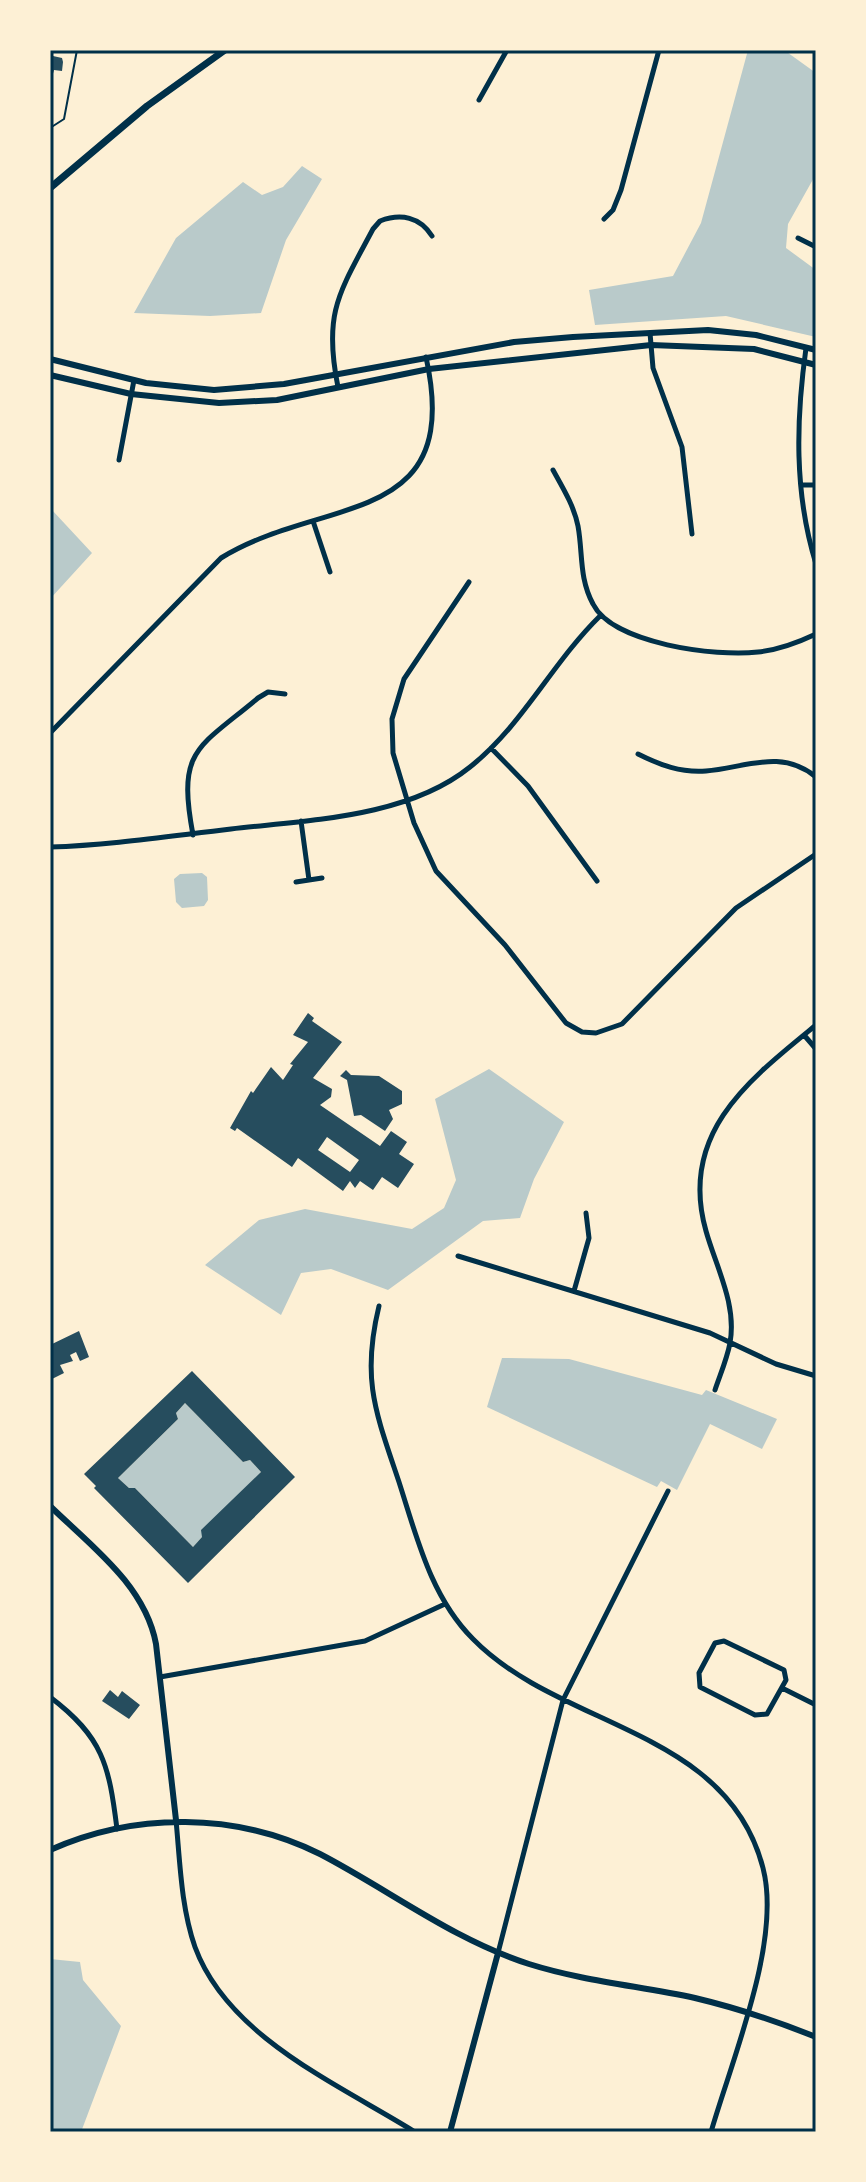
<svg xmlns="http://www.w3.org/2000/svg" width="866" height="2182" font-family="Montserrat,sans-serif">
<rect width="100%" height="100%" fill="#fdf0d5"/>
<!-- green -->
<path fill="#b9caca" d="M748,50h36l32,23v101l-28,50 -2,24 30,22v67l-90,-21 -131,9 -6,-35 84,-14 28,-53z
M302,166l20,13 -36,61 -25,73 -51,3 -76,-3 42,-75 67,-56 19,13 21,-8z
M52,510l40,43 -42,46v-87z
M202,873l5,4 1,23 -4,6 -22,2 -6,-6 -2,-23 6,-5z
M489,1069l75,53 -30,57 -14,39 -37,3 -95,69 -57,-21 -30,4 -20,42 -76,-50 54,-45 46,-11 107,20 32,-21 12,-28 -21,-81z
M502,1358l67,1 133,36 4,-5 71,29 -15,30 -52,-25 -33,66 -16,-9 -4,6 -170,-80z
M185,1403l58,59 7,-2 11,12 -59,58v7l-9,10 -58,-59h-6l-11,-10 60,-59 -2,-6z
M50,1959l30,3 3,18 38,46 -40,106h-31z"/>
<!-- building -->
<path fill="#264d5e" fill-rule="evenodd" d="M53,56l9,2 1,4 -1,9 -8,-1 -3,11z
M308,1013l6,5 -2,3 30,21 -29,36 19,11 -1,8 -11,8 60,41 11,-15 16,11 -8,12 15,10 -16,24 -16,-11 -9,13 -13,-9 -5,7 -5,-7 -7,10 -45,-33 -6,9 -55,-39 -2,3 -5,-3 21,-37 2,2 18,-26 12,13 10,-15 -3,-1 18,-22 -15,-7zM327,1137l32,23 -9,12 -32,-22z
M346,1070l5,5 28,1 23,15v13l-13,6 4,9 -8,12 -24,-16 -7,1 -7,-36 -7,-4z
M79,1331l10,26 -9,4 -4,-9 -6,3 3,6 -13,4 4,8 -12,6 -2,-34z
M192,1371l103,106 -107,106 -94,-95 2,-2 -12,-12zM185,1403l58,59 7,-2 11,12 -60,58 1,7 -9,10 -58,-59h-6l-11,-10 60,-59 -2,-6z
M110,1690l8,7 4,-6 18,14 -11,14 -27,-18z"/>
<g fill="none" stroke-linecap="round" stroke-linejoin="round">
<!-- service -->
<path stroke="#003049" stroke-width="2" d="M50,128l14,-9 13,-69"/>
<!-- minor -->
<path stroke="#003049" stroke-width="5" d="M479,100l28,-50
M604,219l9,-9 8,-20 38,-140
M798,238l18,9
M650,333l3,35 29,79 10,87
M806,348c-10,72 -12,145 10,216
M338,387c-15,-74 1,-94 35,-158l7,-8c21,-8 40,-4 52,15
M119,460l15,-80
M553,470c10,18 21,36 25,56 5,28 1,52 15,78 20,40 123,53 165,48 20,-2 39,-9 58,-18
M801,485h15
M313,521l17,51
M469,582l-65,97 -12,40 1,34 21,70 22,48 69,74 61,78 16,9 14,1 26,-9 114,-116 80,-54
M50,733l171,-175c102,-63 243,-28 205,-201
M491,748l37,38 69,95
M638,754c22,11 43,19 68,17 38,-3 75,-23 110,6
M301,821l8,59
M193,835c-16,-86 4,-86 65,-137l10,-6 17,2
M50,847c61,-2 120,-11 181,-18 76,-9 176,-11 239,-62 52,-41 82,-104 130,-151
M296,882l26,-4
M804,1035l12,14
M458,1256l252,77 66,31 40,12
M574,1291l15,-53 -3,-25
M379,1306c-18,74 -3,107 20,176 18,56 32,115 74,157 88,90 254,89 290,229 19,73 -31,191 -52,264
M715,1390c5,-15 12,-31 15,-47 7,-39 -14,-76 -24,-112 -28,-98 44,-152 110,-206
M724,1641l60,29 2,10 -19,34 -12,1 -55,-28 -1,-14 16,-30z
M160,1677l205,-36 80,-37
M782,1688l34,17
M50,1697c53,40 59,68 67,132
M176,1820c4,42 5,87 19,127 33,90 143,137 220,185
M498,1953l65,-253 105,-209"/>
<!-- tertiary -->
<path stroke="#003049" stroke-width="6" d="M50,359l96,24 68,7 70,-6 230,-42 59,-5 135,-7 48,5 60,15
M50,375l81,19 88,9 58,-3 152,-31 222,-24 103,4 62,16
M50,1506c41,40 95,79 106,138l20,176
M50,1850c85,-38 186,-38 270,4 71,37 132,85 209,110 54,17 110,22 166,34 42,10 81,23 121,39
M450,2132l48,-179"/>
<!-- secondary -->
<path stroke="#003049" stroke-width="7" d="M50,188l97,-82 78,-56"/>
</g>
<!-- border -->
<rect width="866" height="2182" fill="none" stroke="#fdf0d5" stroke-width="104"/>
<rect x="52" y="52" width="762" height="2078" fill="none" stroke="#003049" stroke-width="3"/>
</svg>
